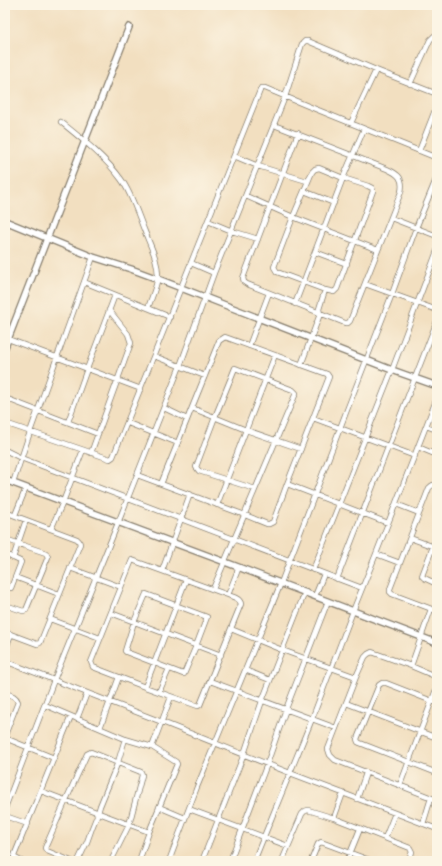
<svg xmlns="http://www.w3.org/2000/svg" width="442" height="866" font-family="Kalam,sans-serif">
<rect width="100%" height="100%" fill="#fcf5e5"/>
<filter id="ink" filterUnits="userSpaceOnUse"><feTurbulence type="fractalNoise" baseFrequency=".025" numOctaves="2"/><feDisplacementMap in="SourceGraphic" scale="8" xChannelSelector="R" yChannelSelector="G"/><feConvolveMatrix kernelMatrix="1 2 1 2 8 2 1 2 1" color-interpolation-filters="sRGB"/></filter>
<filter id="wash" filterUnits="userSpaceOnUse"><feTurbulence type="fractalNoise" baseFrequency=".012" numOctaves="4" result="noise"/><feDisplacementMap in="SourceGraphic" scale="16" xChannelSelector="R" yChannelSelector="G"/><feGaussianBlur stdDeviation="0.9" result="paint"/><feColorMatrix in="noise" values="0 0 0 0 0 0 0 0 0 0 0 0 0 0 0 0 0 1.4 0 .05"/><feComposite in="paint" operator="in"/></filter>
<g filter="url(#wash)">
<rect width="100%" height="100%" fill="#f2dfc0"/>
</g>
<g filter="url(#ink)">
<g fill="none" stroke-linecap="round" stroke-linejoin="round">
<defs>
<path id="minor" d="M410,84l20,-44 4,-4h3
M61,122c21,17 44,35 60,57 11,15 17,36 24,53 6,15 13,28 13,44 -1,10 -7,23 -10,32
M351,123l25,-53
M274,125l113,44c11,5 17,9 14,23l-51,129 -2,2h-3l-98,-39 -3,-2 -1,-4 55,-145
M419,151l18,-46
M234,156l24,10 49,15
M319,168l24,10 25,8 4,2 1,3 -36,98 -3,3 -9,-2 -48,-18 -3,-5 19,-50 19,-45 3,-3z
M304,191l30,12
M246,196l47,21 85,33
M391,218l46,18
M208,221l24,10 26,8
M315,252l32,12
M191,263l23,10
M84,282l86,35
M365,284l72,26
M295,304l48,-126 21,-49
M8,339l133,50
M249,346l20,-53
M154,356l51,20
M301,365l19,-51 -1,-5 6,-19
M5,398l93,36
M164,408l23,11
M192,408l54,22 55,19
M313,418l102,38
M68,422l19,-53 28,-74
M5,423l105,36 3,-2 148,-369h4l43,18 129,52
M128,423l50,20
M426,426l11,4
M418,447l19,8
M5,450l16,8 341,130
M91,453l40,-110 -3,-9 -19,-24
M137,475l108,40 22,9h2l4,-2 14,-38 42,-107 -2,-3 -102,-37 -6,4 -58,143
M13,483l17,-51 63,-175
M287,484l101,39
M437,486c-4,-2 -5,-1 -8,2l-39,101v3l2,2 45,17
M396,504l23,9
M217,505l58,-150
M5,512l72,27 2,2 1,3 -40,99 -3,1 -32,-12
M15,515l11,-27
M51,529l12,-27 20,-52
M437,536l-14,37 -1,3 2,2 13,6
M410,538l27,10
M5,539l41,14 2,4 -22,53 -3,1 -18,-6
M376,554l24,9
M5,555h2l13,6 1,1 -10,26h-2l-4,-1
M13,558l13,-38
M132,560l96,35c5,2 12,3 13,9l-41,101 -2,1c-35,-12 -70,-25 -105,-39l-2,-5z
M70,568l51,19
M313,570l79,-200 45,-119
M162,571l28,-77
M15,577l44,17
M337,579l100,-258
M213,589l83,-196 -3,-3 -58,-22 -20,49 -19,50 3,4 56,18
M146,594l61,23 -11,29 -12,28h-1l-57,-22 -1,-1 9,-29z
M228,595l11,-28
M315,596l9,-22
M111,613l110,42
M50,619l50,19
M231,629l51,21 74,27
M5,651l6,-17
M5,661l157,61 128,51 147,56
M411,666l20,-57
M245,670l25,10
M437,677l-26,-11 -39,-14 -4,2 -3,3 -9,20 -28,72 2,6 5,5 102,40
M210,681l126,47
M145,687l41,-107
M159,692l10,-23
M5,693c6,2 11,3 13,9l-13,33
M346,703l91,35
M437,703l-51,-20h-4l-3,2 -22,54 1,3 2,1 77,30
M45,705l80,34 27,8 24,15 1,2 -28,68 -10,29
M77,719l10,-26
M100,728l19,-51
M5,738l49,20
M152,747l19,-50
M400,785l37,-98
M41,791l108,41
M357,799l9,-26
M159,807l26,11
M5,808l49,-128 64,-157 62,-157 34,-93 71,-176 17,-53 3,-3h3l68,29 61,24
M189,809l99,37
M5,816l23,8
M334,818l9,-25
M423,824l8,-26
M385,838l10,-25
M21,861l-6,-3 -1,-2 57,-140
M71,861l-24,-10 -1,-1 -1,-2 21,-48 21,-46 4,-2 50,20 1,3 -13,50 -18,36
M78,861l9,-19 5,-14 6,-15 2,-7 18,-44 7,-23
M169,861l28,-74 84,-204 64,-168 47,-121 24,-66 21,-51
M202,861l42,-107 18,-53 43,-109
M230,861l37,-97 19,-55 42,-108
M254,861l58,-142 41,-108 23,-57 61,-156
M282,861l20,-47 3,-3 3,-1 26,8 76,30 2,4 -4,9
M311,861l7,-17 3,-2 51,19
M347,861l13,-32"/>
<path id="tertiary" d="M5,221l88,36 38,12 27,10 234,91 45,16
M5,347l124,-320
M5,480l220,82 212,81"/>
</defs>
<!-- minor casing -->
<use href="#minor" stroke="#877e6e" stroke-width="6"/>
<!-- tertiary casing -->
<use href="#tertiary" stroke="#877e6e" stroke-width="8"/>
<!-- minor -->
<use href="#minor" stroke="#fff" stroke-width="4.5"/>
<!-- tertiary -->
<use href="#tertiary" stroke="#fff" stroke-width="5.5"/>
</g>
</g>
<!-- margin -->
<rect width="442" height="866" fill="none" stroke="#fcf5e5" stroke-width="20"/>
</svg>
